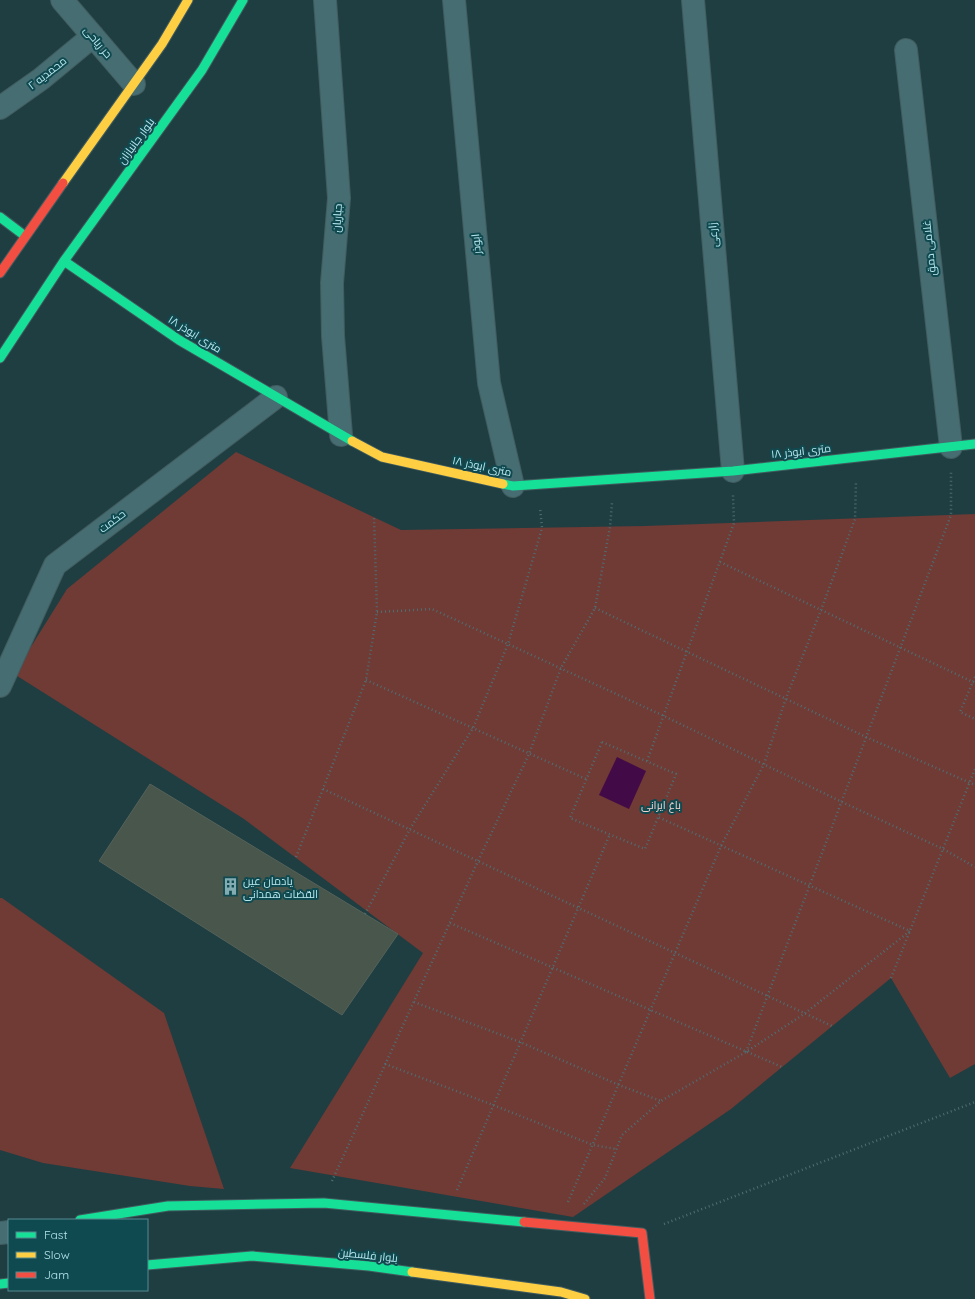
<svg xmlns="http://www.w3.org/2000/svg" width="975" height="1299" font-family="Quicksand,Cairo,sans-serif">
<rect width="100%" height="100%" fill="#1f3e42"/>
<!-- green -->
<path fill="#703a35" d="M236,452l165,78 244,-4 330,-12v550l-25,14 -59,-100 -160,131 -158,108 -283,-49 133,-215 -179,-134 -230,-145 53,-85z
M0,898h2l162,115 60,176 -34,-3 -147,-23 -43,-13z"/>
<!-- water -->
<path fill="#420b47" d="M617,757l29,14 -17,38 -30,-14z"/>
<!-- building -->
<path fill="#49564c" stroke="#566259" d="M150,784l248,150 -56,81 -243,-154z"/>
<g fill="none" stroke-linecap="round" stroke-linejoin="round">
<defs>
<path id="street" d="M62,0l72,84
M325,0l14,198 -7,85 1,53 8,99
M454,0l35,383 24,103
M693,0l40,471
M906,50l45,397
M0,108l41,-29 52,-43
M0,686l55,-121 221,-168
M0,1233l9,-1"/>
<path id="fast" d="M0,217l25,19
M64,261l115,79 173,101
M0,358l64,-97 138,-191 41,-70
M503,484l10,2 220,-15 242,-27
M80,1220l88,-14 156,-3 200,19
M147,1265l105,-9 117,10 43,6
M0,1284l9,-1"/>
<path id="slow" d="M63,183l99,-139 26,-44
M352,441l30,16 121,27
M412,1272l149,20 24,7"/>
<path id="jam" d="M0,273l63,-90
M524,1222l118,11 8,66"/>
</defs>
<!-- street casing -->
<use href="#street" stroke="#415c5f" stroke-width="24"/>
<!-- fast casing -->
<use href="#fast" stroke="#415c5f" stroke-width="11"/>
<!-- slow casing -->
<use href="#slow" stroke="#415c5f" stroke-width="11"/>
<!-- jam casing -->
<use href="#jam" stroke="#415c5f" stroke-width="11"/>
<!-- path -->
<path stroke="#4e6e72" stroke-width="2.5" stroke-dasharray="1 3" stroke-linecap="butt" d="M720,562l255,121
M595,608l271,129 109,48
M377,612l55,-3 232,107 178,86 101,47 32,18
M975,677l-15,35 15,7
M366,680l220,99
M602,742l74,32 -31,75 -75,-31z
M647,761l87,-238 -1,-28
M323,789l509,237
M296,857l70,-177 11,-68 -3,-95
M365,914l45,-85 63,-101 35,-84 34,-116 -2,-20
M450,923l332,144
M891,978l84,-209
M414,1002l106,40 99,43 42,16
M746,1052l205,-537v-44
M385,1064l108,41 100,40 23,4
M332,1181l146,-320 51,-107 32,-86 34,-60 15,-81 2,-24
M457,1190l153,-356
M568,1202l153,-356 43,-82 22,-66 35,-88 34,-91 1,-37
M584,1204l21,-26 17,-43 39,-34 85,-49 58,-38 106,-83 -252,-114
M664,1224l311,-122"/>
<!-- street -->
<use href="#street" stroke="#466d72" stroke-width="22"/>
<!-- fast -->
<use href="#fast" stroke="#16e098" stroke-width="9"/>
<!-- slow -->
<use href="#slow" stroke="#ffcf43" stroke-width="9"/>
<!-- jam -->
<use href="#jam" stroke="#f24e42" stroke-width="9"/>
</g>
<!-- icons -->
<defs>
<symbol id="building-bare" viewBox="-9 -9 18 18"><path d="M-4-6H4V6H1V3H-1V6H-4ZM-2.5-4.3h1.7v1.8h-1.7ZM.8-4.3h1.7v1.8H.8ZM-2.5-1h1.7V.8h-1.7ZM.8-1h1.7V.8H.8Z" fill="#83acb2" stroke="#104a51" stroke-width="2.5" paint-order="stroke"/></symbol>
</defs>
<g fill-rule="evenodd">
<use href="#building-bare" x="218" y="874" width="25" height="25"/>
</g>
<g text-anchor="middle" stroke-width="4" stroke-linejoin="round" paint-order="stroke">
<!-- street labels -->
<g font-size="11" fill="#b9e7ee" stroke="#104a51">
<text transform="translate(98 42) rotate(50)" y="4">حر ریاحی</text>
<text transform="translate(47 73) rotate(-38)" y="4">محمدیه ۲</text>
<text transform="translate(136 141) rotate(-54)" y="4">بلوار جانبازان</text>
<text transform="translate(337 218) rotate(-86)" y="4">جباریان</text>
<text transform="translate(713 235) rotate(-95)" y="4">زارعی</text>
<text transform="translate(476 244) rotate(-95)" y="4">ابوذر</text>
<text transform="translate(929 248) rotate(-96)" y="4">غلامی دمق</text>
<text transform="translate(195 334) rotate(32)" y="4">۱۸ متری ابوذر</text>
<text transform="translate(801 451) rotate(-6)" y="4">۱۸ متری ابوذر</text>
<text transform="translate(482 466) rotate(12)" y="4">۱۸ متری ابوذر</text>
<text transform="translate(112 521) rotate(-37)" y="4">حکمت</text>
<text transform="translate(368 1255) rotate(6)" y="4">بلوار فلسطین</text>
</g>
<!-- park labels -->
<g font-size="11" fill="#f2d3cf" stroke="#104a51">
<text x="661" y="809">باغ ایرانی</text>
</g>
<!-- poi labels -->
<g font-size="11" fill="#b9e7ee" stroke="#104a51" text-anchor="start">
<text x="243" y="885">یادمان عین<tspan x="243" dy="13">القضات همدانی</tspan></text>
</g>
</g>
<!-- legend -->
<rect x="8" y="1219" width="140" height="72" fill="#104a51" stroke="#548990"/>
<rect x="16" y="1232" width="20" height="6" fill="#16e098" stroke="#548990"/>
<text x="44" y="1239" font-size="12" fill="#b9e7ee">Fast</text>
<rect x="16" y="1252" width="20" height="6" fill="#ffcf43" stroke="#548990"/>
<text x="44" y="1259" font-size="12" fill="#b9e7ee">Slow</text>
<rect x="16" y="1272" width="20" height="6" fill="#f24e42" stroke="#548990"/>
<text x="44" y="1279" font-size="12" fill="#b9e7ee">Jam</text>
</svg>
